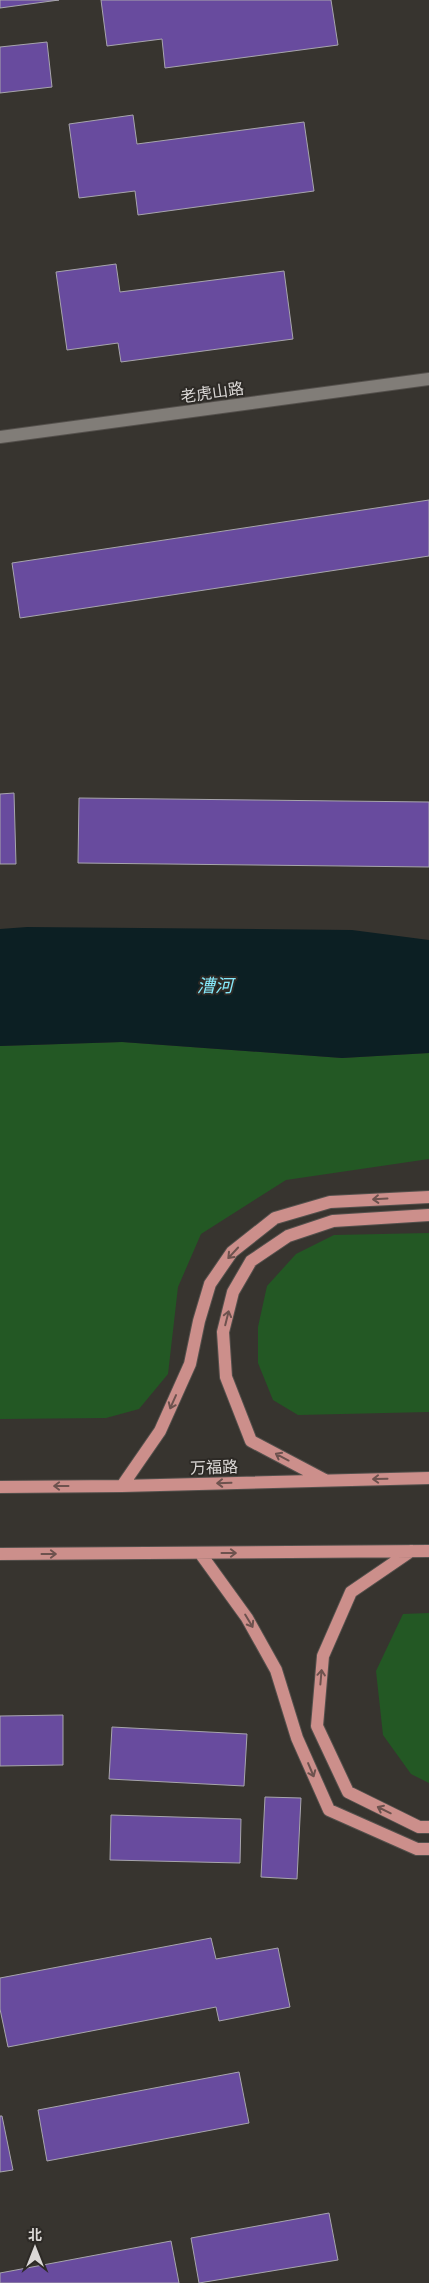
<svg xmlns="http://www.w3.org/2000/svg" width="429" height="2283" font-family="'PT Sans','Noto Sans SC',sans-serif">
<rect width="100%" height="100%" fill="#37342f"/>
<!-- green -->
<path fill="#235824" d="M122,1042l220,16 87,-5v106l-143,21 -85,54 -23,53 -10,87 -29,35 -33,9 -106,1v-373z
M429,1233v179l-131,3 -25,-15 -15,-37v-36l9,-41 29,-32 38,-19z
M429,1613v170l-18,-9 -28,-39 -7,-64 27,-57z"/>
<!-- water -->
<path fill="#0c1f23" d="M27,927l325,3 77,10v113l-87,5 -220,-16 -122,4v-117z"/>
<!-- building -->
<path fill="#684b9e" stroke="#a7a5ac" d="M0,0h59l-59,8z
M101,0h230l7,45 -173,23 -3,-29 -55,7z
M47,42l5,45 -52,6v-46z
M133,115l4,29 167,-22 10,69 -176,24 -3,-24 -56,7 -10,-74z
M116,264l4,28 164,-21 9,68 -172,23 -3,-19 -51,7 -11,-78z
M429,500v56l-409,62 -8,-55z
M14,793l2,71h-16v-70z
M79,798l350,4v65l-351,-4z
M63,1715v50l-63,1v-50z
M112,1727l135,7 -3,52 -135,-7z
M265,1797l36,1 -4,81 -36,-2z
M111,1815l130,4 -1,44 -130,-3z
M211,1938l5,21 62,-11 12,59 -71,14 -3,-14 -208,40 -8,-38v-31z
M239,2072l10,51 -202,38 -9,-51z
M0,2116h2l11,54 -13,2z
M329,2213l9,47 -139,23 -8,-45z
M171,2241l8,42h-179v-10z"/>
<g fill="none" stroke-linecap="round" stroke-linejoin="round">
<defs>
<path id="secondary" d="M0,437l429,-58"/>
<path id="primary" d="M325,1480l-74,-39 -25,-64 -3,-45 10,-40 18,-31 37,-25 45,-15 96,-6
M122,1486l38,-55 30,-67 9,-43 11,-37 22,-32 43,-34 55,-16 99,-5
M0,1487l122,-1 307,-8
M411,1551l-60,41 -28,64 -6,70 31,66 71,35h10
M200,1553l47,65 29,52 21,68 32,72 88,39h12
M0,1554l429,-3"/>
</defs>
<!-- secondary casing -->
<use href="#secondary" stroke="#54504c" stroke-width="14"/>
<!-- primary casing -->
<use href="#primary" stroke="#54504c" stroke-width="14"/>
<!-- secondary -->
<use href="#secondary" stroke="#817d78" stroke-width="12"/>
<!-- primary -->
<use href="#primary" stroke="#cc8f8b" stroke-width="12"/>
</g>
<!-- one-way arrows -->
<defs><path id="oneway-shaft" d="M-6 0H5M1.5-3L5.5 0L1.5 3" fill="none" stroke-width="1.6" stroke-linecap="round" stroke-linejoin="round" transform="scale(1.25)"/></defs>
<g stroke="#6d524e">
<use href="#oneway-shaft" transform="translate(380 1199) rotate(177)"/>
<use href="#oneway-shaft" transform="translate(233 1253) rotate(133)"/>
<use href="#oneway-shaft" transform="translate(227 1318) rotate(-76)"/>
<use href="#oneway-shaft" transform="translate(173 1402) rotate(114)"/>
<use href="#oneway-shaft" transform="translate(282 1457) rotate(-152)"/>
<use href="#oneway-shaft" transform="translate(380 1479) rotate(179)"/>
<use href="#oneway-shaft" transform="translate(224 1483) rotate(178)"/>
<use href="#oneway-shaft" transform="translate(61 1486) rotate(180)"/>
<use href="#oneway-shaft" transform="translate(229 1553)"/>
<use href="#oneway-shaft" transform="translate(49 1554)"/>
<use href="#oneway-shaft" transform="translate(249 1621) rotate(59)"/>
<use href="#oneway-shaft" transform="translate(321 1677) rotate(-85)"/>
<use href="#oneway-shaft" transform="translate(311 1770) rotate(67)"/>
<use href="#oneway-shaft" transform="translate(384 1810) rotate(-154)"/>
</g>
<g text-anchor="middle" stroke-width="4" stroke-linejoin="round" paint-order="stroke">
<!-- street labels -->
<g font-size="16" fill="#dbd8d6" stroke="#2d2a26">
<text transform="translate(212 392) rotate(-8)" y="6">老虎山路</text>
<text transform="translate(214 1467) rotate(-2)" y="6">万福路</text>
</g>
<!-- water labels -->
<g font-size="18" font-style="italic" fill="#86e9fb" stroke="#2d2a26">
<text x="215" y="992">漕河</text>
</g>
</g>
<!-- north arrow -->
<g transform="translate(35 2248)" stroke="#2d2a26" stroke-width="4" paint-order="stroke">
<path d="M0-4L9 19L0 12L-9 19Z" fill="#dbd8d6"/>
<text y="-8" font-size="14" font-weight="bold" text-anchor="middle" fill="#dbd8d6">北</text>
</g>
</svg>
